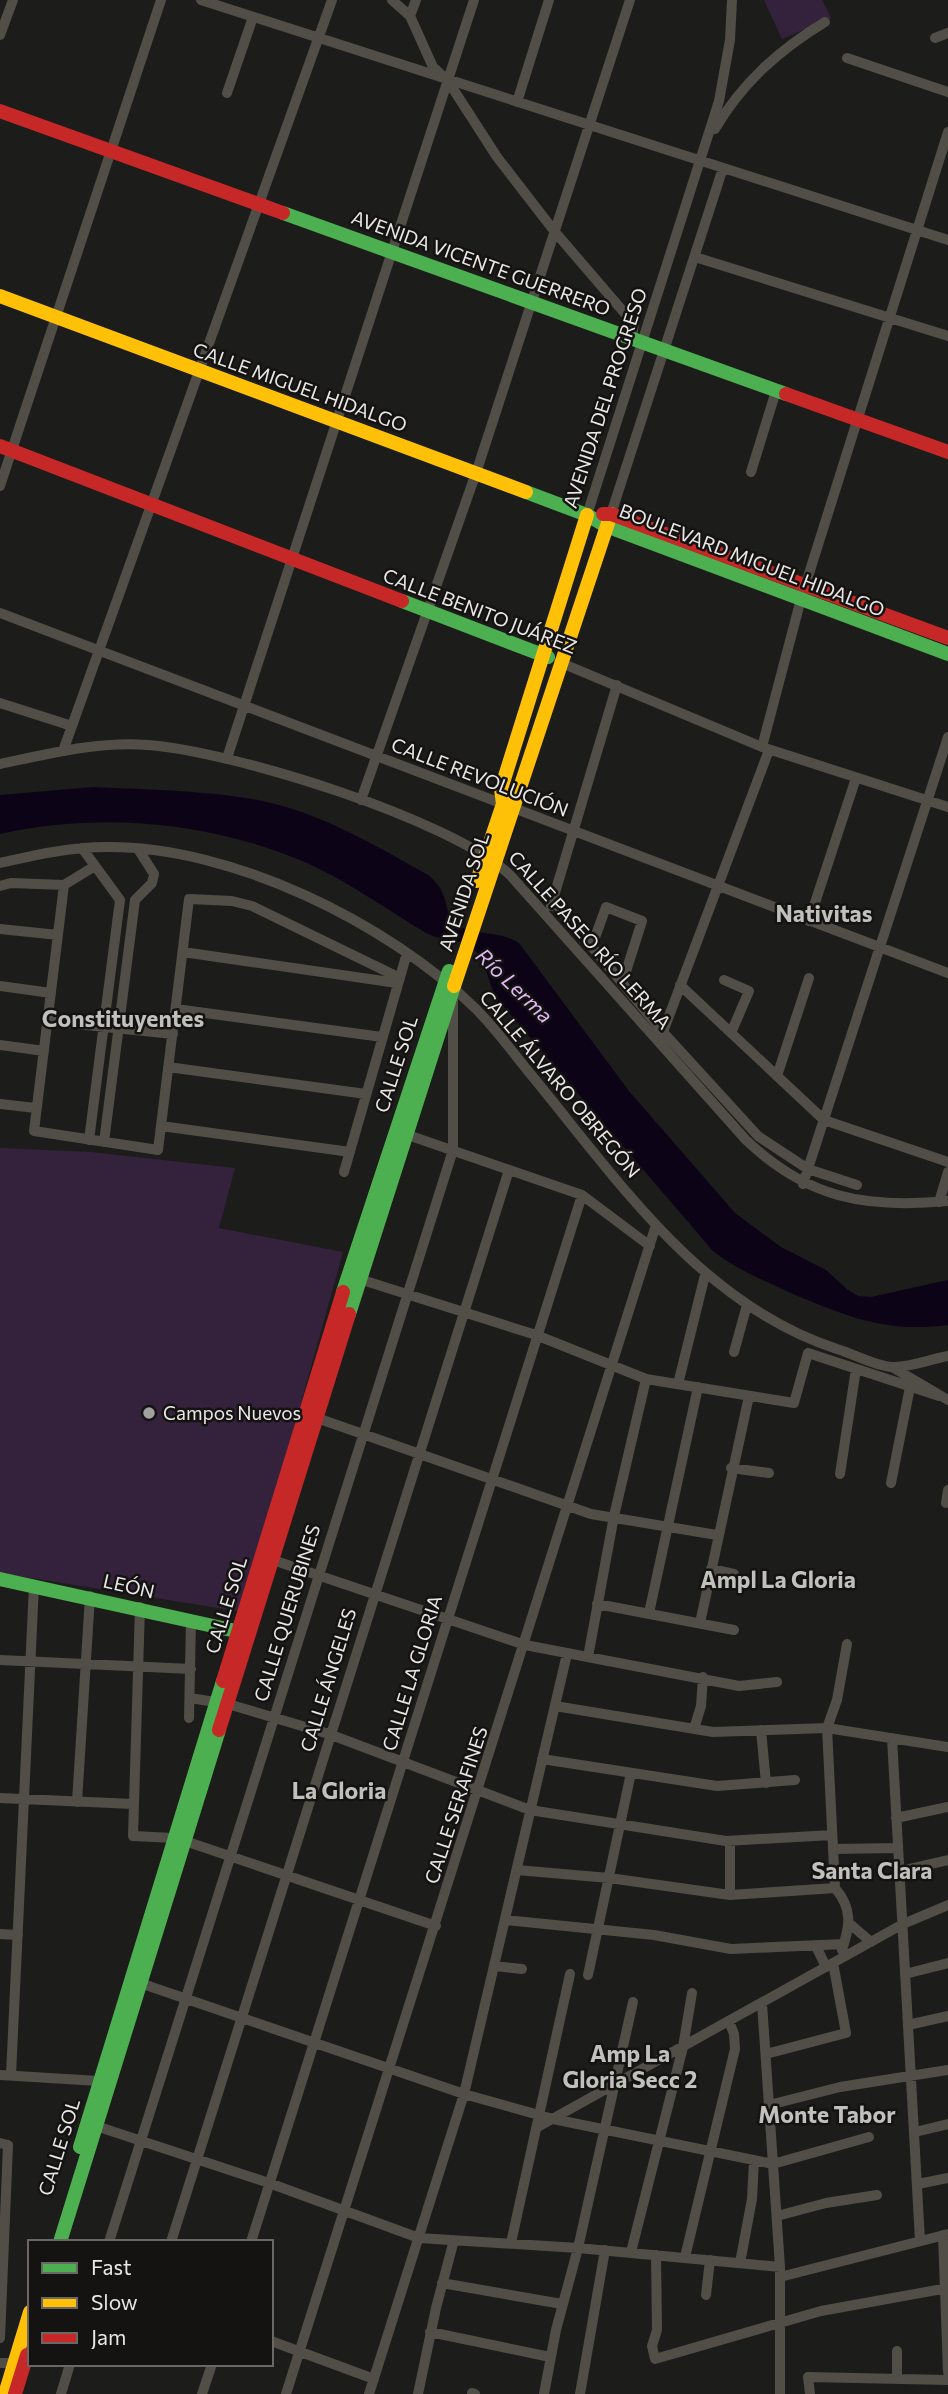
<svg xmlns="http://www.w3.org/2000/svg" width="948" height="2394" font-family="Commissioner,sans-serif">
<rect width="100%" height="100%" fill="#1c1c1b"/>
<!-- green -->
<path fill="#34223d" d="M764,0h58l9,18 -49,21z
M0,1148l91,4 144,16 -16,60 124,24 -100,360 -243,-39z"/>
<!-- water -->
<path fill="#0d0316" d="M93,787c55,3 111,3 165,13 61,12 117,45 170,75 17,14 17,25 22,45 20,18 48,9 69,23l110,148 106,122 46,34 45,23 22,20 10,6 13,1 77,-17v45c-61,8 -100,-8 -155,-31 -28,-13 -56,-24 -80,-43l-216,-252c-9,-16 -11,-41 -26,-52 -13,-9 -31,-6 -45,-14 -40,-24 -77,-51 -119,-70 -95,-41 -206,-52 -307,-29v-39z"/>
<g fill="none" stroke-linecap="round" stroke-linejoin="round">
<!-- street -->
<path stroke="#504e47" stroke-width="10" d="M201,0l747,240
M392,0l18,16
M416,0l-6,16 23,51 15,14 49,76 58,75 79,92 -2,14
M0,35l13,-35
M935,38l13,-5
M847,58l101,34
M227,93l26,-76
M517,102l32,-102
M715,129c27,-46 64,-79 110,-107
M695,257l253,79
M751,472l25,-81
M0,486l161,-486
M611,514l112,-346
M587,515l132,-414 11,-61 2,-40
M0,613l948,360
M559,662l203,85 186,60
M0,703l72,23
M762,747l39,-148 147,-467
M63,751l269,-751
M227,758l247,-758
M0,764c48,-10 98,-23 148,-19 83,6 304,74 363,131l235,264c61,58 119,69 202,61
M361,800l115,-327 154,-473
M82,848l38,52 -31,240
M0,863c35,-8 71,-16 107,-16 125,-1 281,76 369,162 19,19 35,41 52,62 88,106 171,233 309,278 17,5 38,17 55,18 17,1 39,-8 56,-11
M64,885l-30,246 124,19 31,-251 43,2 20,5 146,71
M0,886l11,-3 53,2 31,-19
M553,900l110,132 95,104 50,33 49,16
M551,906l66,-221
M809,921l47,-143
M0,929l58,6
M592,946l14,-39 36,14 -19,60
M183,952l214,31
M724,980l25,11 -18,42
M680,985l144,135 124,42
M0,986l51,7
M176,1009l206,28
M47,1021l126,13
M663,1032l106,-282
M0,1045l44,6
M168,1067l198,27
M777,1076l32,-98
M0,1104l36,4
M161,1126l189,26
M405,1134l177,61 68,51
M104,1142l31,-242 17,-17 2,-9 -16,-25
M344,1172l63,-219
M803,1184l145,-447
M939,1202l9,-30
M356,1278l180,57 110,44 148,24 14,-50 131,43
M734,1352l13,-47
M892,1367l56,33
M678,1384l27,-109
M317,1418l274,96 126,21
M731,1468l38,5
M840,1474l16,-105
M891,1483l19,-96
M946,1503l2,-13
M267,1558l258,87 214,41 38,-4
M711,1569l23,5
M597,1604l137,26
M140,1607l-7,229 41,2
M649,1613l49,-226
M700,1623l49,-227
M588,1657l26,-141 32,-137
M0,1660l191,9
M190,1698l38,6 101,30 201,76 196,31 106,-6
M555,1706l158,26 114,-4 121,19
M189,1718l2,-98
M694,1729l7,-23 2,-29
M761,1730l5,53
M892,1738l28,503
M542,1759l175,27 78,-6
M0,1798l133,6
M77,1802l13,-206
M896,1818l52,-11
M185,1841l251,85
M833,1849l65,-1
M517,1870l92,8 121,17 105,-7
M900,1871l48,-11
M730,1895v-53
M506,1920l148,15 77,14 113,-5
M850,1924l21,18
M0,1934l18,1
M816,1946l10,21
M842,1950c8,-24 11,-41 -7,-62l-8,-160 10,-28 10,-56
M495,1966l27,3
M905,1974l43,-11
M588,1975l43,-202
M137,1982l327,112 89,25 220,45 96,-27
M762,2003l18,264v127
M908,2025l40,-9
M766,2054l80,-21 -13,-70
M0,2075l99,6
M11,2075l23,-490
M769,2105l71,-18 108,-17
M96,2126l173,57 150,55 159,10 202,19
M536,2128l367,-204 45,-19
M915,2132l33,-8
M0,2143l8,2 -8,193
M918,2184l30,-6
M777,2216l49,-13 51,-8
M943,2235l5,137
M109,2242l344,-1092v-150
M171,2242l338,-1072
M251,2242l331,-1047
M511,2243l59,-269
M631,2252l52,-205 9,-54
M656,2255l1,75 -5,16 3,13 166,-48 127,-23
M685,2257l50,-208 -1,-15 -5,-13
M740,2263l12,-64 2,-39
M780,2277l168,-43
M442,2283l120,21
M706,2295l4,-35
M430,2332l120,25
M271,2341l103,38
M897,2351v28
M0,2363h15
M472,2393l3,1
M61,2394l9,-30
M202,2394l10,-30
M286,2394l370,-1169
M369,2394l95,-300 103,-440
M418,2394l18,-86 18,-68
M544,2394l12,-64 22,-82 55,-246
M580,2394l25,-144
M810,2394l-2,-17 140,3"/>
<!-- fast -->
<path stroke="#4caf50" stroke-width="14" d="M283,213l503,181
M526,492l61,23 19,11 342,128
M402,601l146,56
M343,1292l106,-321
M349,1314l105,-328
M0,1579l245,54
M80,2147l143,-466
M60,2242l159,-512"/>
<!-- slow -->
<path stroke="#ffc107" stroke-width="14" d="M0,296l526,196
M477,881l26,-77 -2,-15 86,-274
M454,986l157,-472
M5,2394l25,-82"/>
<!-- jam -->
<path stroke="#c62828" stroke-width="14" d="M0,111l283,102
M786,394l162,58
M0,446l402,155
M603,514h8l337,124
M223,1681l120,-389
M219,1730l130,-416
M15,2394l12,-39"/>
</g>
<!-- markers -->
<circle fill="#a1a1a0" stroke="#141311" stroke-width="2.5" cx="149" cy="1413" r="7"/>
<g text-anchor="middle" stroke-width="5" stroke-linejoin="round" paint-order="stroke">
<!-- street labels -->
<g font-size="19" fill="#e9e8e7" stroke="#141311">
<text transform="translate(481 263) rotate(20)" y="7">AVENIDA VICENTE GUERRERO</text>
<text transform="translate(300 387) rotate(20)" y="7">CALLE MIGUEL HIDALGO</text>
<text transform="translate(605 398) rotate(-72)" y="7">AVENIDA DEL PROGRESO</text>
<text transform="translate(752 560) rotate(21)" y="7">BOULEVARD MIGUEL HIDALGO</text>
<text transform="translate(480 611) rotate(21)" y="7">CALLE BENITO JUÁREZ</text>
<text transform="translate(480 777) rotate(21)" y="7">CALLE REVOLUCIÓN</text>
<text transform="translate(464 892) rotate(-72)" y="7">AVENIDA SOL</text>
<text transform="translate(590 940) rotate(48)" y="7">CALLE PASEO RÍO LERMA</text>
<text transform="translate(396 1064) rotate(-72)" y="7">CALLE SOL</text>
<text transform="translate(560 1084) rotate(50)" y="7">CALLE ÁLVARO OBREGÓN</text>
<text transform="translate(129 1586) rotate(13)" y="7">LEÓN</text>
<text transform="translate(226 1605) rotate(-73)" y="7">CALLE SOL</text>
<text transform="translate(287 1613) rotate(-73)" y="7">CALLE QUERUBINES</text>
<text transform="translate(412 1673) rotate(-73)" y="7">CALLE LA GLORIA</text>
<text transform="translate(328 1680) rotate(-73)" y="7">CALLE ÁNGELES</text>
<text transform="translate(456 1805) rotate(-72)" y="7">CALLE SERAFINES</text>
<text transform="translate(59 2147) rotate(-73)" y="7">CALLE SOL</text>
</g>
<!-- poi labels -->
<g font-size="19" fill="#e9e8e7" stroke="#141311" text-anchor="start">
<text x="163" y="1420">Campos Nuevos</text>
</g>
<!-- water labels -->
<g font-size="21" font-style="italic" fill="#e1b9f6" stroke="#141311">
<text transform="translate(514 986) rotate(44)" y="7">Río Lerma</text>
</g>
<!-- quarter labels -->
<g font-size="23" font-weight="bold" fill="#c0c0bd" stroke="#141311">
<text x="824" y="922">Nativitas</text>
<text x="123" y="1027">Constituyentes</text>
<text x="778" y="1588">Ampl La Gloria</text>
<text x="339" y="1799">La Gloria</text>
<text x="872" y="1879">Santa Clara</text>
<text x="630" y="2062">Amp La<tspan x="630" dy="26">Gloria Secc 2</tspan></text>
<text x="827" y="2123">Monte Tabor</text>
</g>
</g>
<!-- legend -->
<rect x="28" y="2240" width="245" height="126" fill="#141311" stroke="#696867" stroke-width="2"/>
<rect x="42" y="2263" width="35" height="10" fill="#4caf50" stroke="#696867" stroke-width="2"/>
<text x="91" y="2275" font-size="21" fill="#e9e8e7">Fast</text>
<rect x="42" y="2298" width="35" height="10" fill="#ffc107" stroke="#696867" stroke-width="2"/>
<text x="91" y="2310" font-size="21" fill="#e9e8e7">Slow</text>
<rect x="42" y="2333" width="35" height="10" fill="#c62828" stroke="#696867" stroke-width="2"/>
<text x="91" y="2345" font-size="21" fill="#e9e8e7">Jam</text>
</svg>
